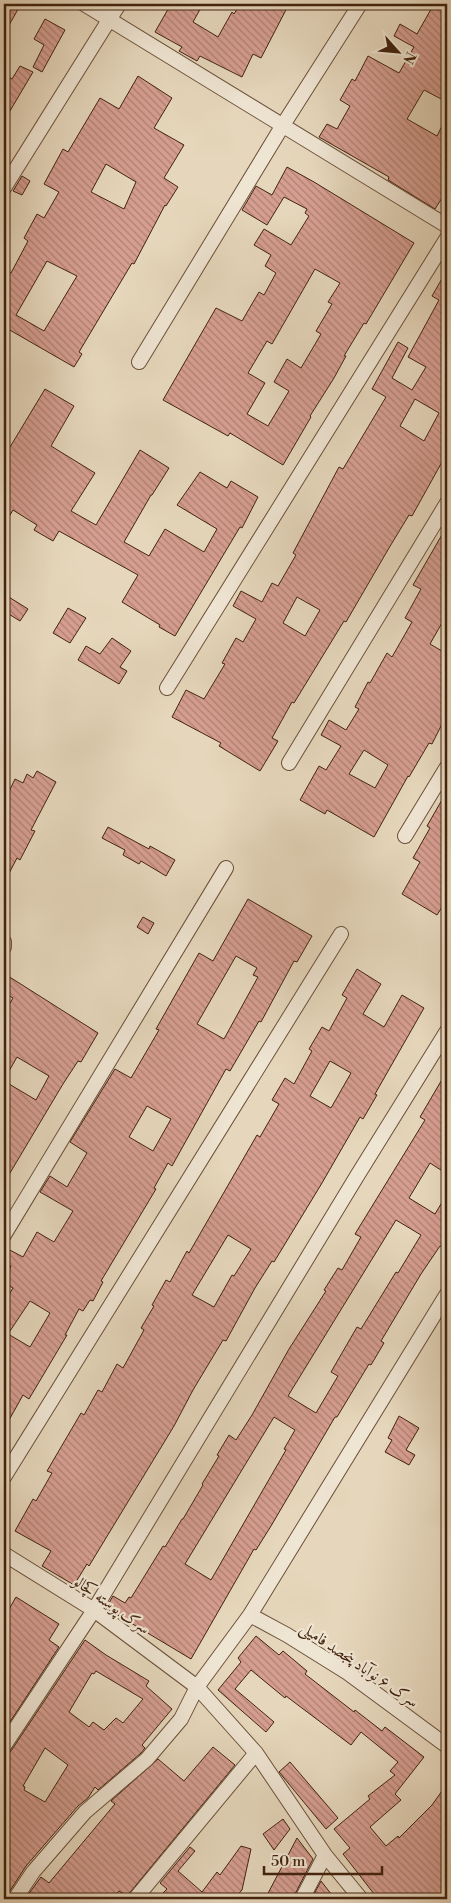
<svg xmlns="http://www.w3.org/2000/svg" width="451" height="1903" font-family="'Libre Bodoni',Amiri,serif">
<defs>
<pattern id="building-back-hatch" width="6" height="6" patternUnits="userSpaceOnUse" patternTransform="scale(1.25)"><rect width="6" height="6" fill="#d69e91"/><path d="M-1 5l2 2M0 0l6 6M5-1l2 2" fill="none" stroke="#af8075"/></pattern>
</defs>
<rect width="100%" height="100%" fill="#e6d7bc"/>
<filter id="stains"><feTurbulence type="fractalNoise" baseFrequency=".004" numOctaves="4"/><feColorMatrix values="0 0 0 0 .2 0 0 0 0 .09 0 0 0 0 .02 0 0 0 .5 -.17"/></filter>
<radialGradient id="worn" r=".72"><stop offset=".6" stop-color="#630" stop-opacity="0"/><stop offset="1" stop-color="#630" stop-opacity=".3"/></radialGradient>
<!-- building -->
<path fill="url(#building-back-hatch)" stroke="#42230e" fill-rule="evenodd" d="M4,4h17l-17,30z
M171,4h32l-10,18 25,15 14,-25 2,2 6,-10h49l-28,54 -8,-4 -11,23 -42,-21 -3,5 -18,-10 3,-4 -27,-15z
M434,4h13v98l-23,-12 -17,29 30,17 10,-20v74l-12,19 -47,-29 1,-3 -70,-40 8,-13 10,5 13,-23 -10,-6 12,-21 3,2 13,-25 31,17 15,-26 -20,-11 6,-12 17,10z
M45,19l20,11 -23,42 -9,-5 11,-22 -10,-6z
M20,66l13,6 -29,49v-47l8,5z
M138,76l34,22 -18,30 30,17 -20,33 14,9 -12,19 -1,-1 -31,59 -2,-1 -53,89 3,2 -8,13 -66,-38 -4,8v-68l7,4 17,-32 -4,-3 13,-24 7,4 15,-26 -15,-8 19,-35 5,3 32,-54 19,11zM106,164l30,18 -12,27 -33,-17zM47,261l30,15 -33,55 -28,-16z
M287,167l27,15 100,61 -48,81 -2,-1 -20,33h2l-12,22 -24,38 1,1 -28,48 -53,-32 -2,3 -65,-36 53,-92 26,13 17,-29 5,3 12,-22 -11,-7 6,-11 -17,-10 10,-16 27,16 18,-29 -4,-3 2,-4 -23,-12 -17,28 -25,-15 14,-24 16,9zM315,269l25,14 -12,19 4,2 -16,27 5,3 -20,34 -14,-9 -13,23 15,9 -21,35 -21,-12 18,-31 -17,-10 19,-32 5,3z
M22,176l8,5 -8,14 -9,-4z
M447,270v183l-35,63 -3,-1 -20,33 -43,74 -2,-1 -50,82 -2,-1 -20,36 6,3 -18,30 -41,-25 2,-3 -49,-26 14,-27 18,9 21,-35 -3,-1 14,-25 7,4 13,-23 -23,-13 8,-15 21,11 10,-19 6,3 18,-31 -3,-2 46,-86 4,2 43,-72 -14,-8 26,-47 10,6 -16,30 20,12 14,-23 -18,-10 31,-57 -7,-4zM415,399l24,14 -15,28 -24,-15zM297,597l23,13 -15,26 -22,-13z
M45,389l29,17 -23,40 44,27 -24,38 25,14 44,-75 29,18 -17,27h-1l-27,47 25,14 16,-27 39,23 13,-23 -40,-24 23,-33 27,16 4,-7 27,16 -16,31 -2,-1 -65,109 -16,-9 1,-2 -38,-23 16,-27 -79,-44 -6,10 -19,-11 3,-5 -24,-15 -9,15v-68z
M447,526v88l-17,30 17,10v60l-15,30 -3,-1 -20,34 -1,-1 -34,61 -47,-27 -2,4 -25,-14 19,-34 7,4 15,-24 -20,-11 8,-15 17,10 13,-21 -4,-2 13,-25 2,1 17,-30 5,4 20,-35 -7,-4 16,-29 -8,-4zM364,750l24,15 -13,23 -26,-14z
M4,594l24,15 -8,12 -16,-10z
M68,608l18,10 -16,25 -17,-10z
M112,638l19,13 -11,16 7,4 -8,13 -41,-24 8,-14 14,8z
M37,771l19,11 -25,48 4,1 -15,29 -3,-2 -13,25v-81l11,-23 8,4 4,-9 6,4z
M447,791v108l-10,16 -35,-21 18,-32 -7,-4 17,-30 -3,-2z
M108,827l41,22 1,-3 25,14 -9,16 -25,-15 -2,3 -16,-9 2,-5 -23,-12z
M248,899l64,37 -15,26 -3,-1 -33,61 -2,-1 -29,50 -4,-2 -54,97 -4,-3 -14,25 2,1 -55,92 2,1 -10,19 -3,-1 -7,11 -4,-2 -14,26h2l-38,64 -6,-4 -19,34v-126l9,-15 -9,-5 7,-17 -7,-5v-14l19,10 14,-25 17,10 19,-31 -33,-19 10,-16 17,11 20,-34 -17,-11 45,-73 16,9 28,-48 -3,-1 43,-76 14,8zM236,956l21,12 -4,7 5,2 -34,62 -27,-15zM147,1106l24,13 -18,32 -24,-14zM30,1301l20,12 -20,34 -22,-13z
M143,917l11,6 -6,11 -11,-7z
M357,969l24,15 -18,30 21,13 18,-32 22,13 -49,86 2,1 -14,24 -3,-2 -38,66 -48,79 -2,-1 -17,27 -29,53 -3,-1 -30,50 -19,36 -85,140 -2,-2 -13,21 -32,-19 9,-15 -36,-20 18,-32 3,2 16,-28 -5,-2 34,-58 3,2 14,-25 4,2 15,-28 6,4 21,-38 -3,-2 13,-22 -2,-1 14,-25 4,2 17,-31 2,2 68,-118 3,2 19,-33 -7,-4 13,-22 9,6 18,-33 -3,-2 13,-22 7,4 18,-33 -5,-3zM330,1061l21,12 -20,35 -21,-12zM228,1235l23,14 -17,27 -2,-1 -18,32 -22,-12z
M8,976l90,57 -17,29 -3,-1 -15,23 -59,99v-102l32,19 13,-24 -32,-19 -13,23v-67l9,-15 -9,-5v-10z
M447,1071v103l-17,-11 -21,35 26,16 12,-20v44l-5,9 -2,-1 -19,28 -40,67 3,2 -13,22 -2,-1 -32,53h-2l-64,109 -15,24 -2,-1 -63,110 -85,-51 7,-12 12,7 4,-6 2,1 32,-52 2,1 17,-28h1l20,-34 -1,-1 17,-28 -2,-1 12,-20 7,5 16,-25 37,-66 37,-58 -2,-1 14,-22 4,2 19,-33 -6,-3 70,-114 -5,-3zM396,1220l25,15 -23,38 -2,-1 -35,57 -4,-2 -26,45 7,4 -22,37 -28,-17zM274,1417l21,13 -11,19 2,1 -75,130 -26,-16z
M399,1416l20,12 -13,22 9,5 -6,10 -24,-13 7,-12 -4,-2z
M16,1597l43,27 -10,16 10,7 -55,84v-113z
M256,1636l23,19 4,-4 24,20 -2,3 49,38 1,-2 27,21 3,-4 39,30 -29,37 6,6 -31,27 16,19 12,-10 1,2 33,-33 15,-21v115h-69l-35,-45 7,-6 -16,-19 36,-30 -2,-3 27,-21 -5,-4 8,-9 -37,-30 -10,13 -65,-49 -1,2 -34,-28 -16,19 39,33 -8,10 -48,-42 23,-28 -3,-4z
M85,1640l21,15 43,26 -3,5 26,23 -30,36 3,3 -4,5 -43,37 -3,-3 -7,11 -10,8 -52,60 -18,28 -2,5h-2v-144l7,-4zM96,1671l47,28 -20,24 -7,-5 -12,12 -11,-8 -4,5 -20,-15 23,-39 2,1zM45,1748l23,17 -23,37 -21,-12 1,-3 -2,-1z
M213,1747l22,18 -108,131 -8,-5 -7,8h-87l16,-22 8,6 66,-79 -4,-3 47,-42 26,22z
M290,1762l48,56 -12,11 -47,-57z
M283,1819l7,10 -16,21 -11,-16z
M297,1838l16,21 -19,37 -2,3h-27z
M241,1846l10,3 -9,41 -8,9h-65l-7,-5 5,-5 -7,-6 30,-36 5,4 -17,20 24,21 15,-20 3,3z
M321,1881l14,18h-17l-4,-5z"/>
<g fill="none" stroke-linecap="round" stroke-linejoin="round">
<defs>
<path id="street" d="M84,4l363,222
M4,188l115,-184
M139,362l144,-237 77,-121
M167,688l280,-450
M289,763l158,-260
M405,836l42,-69
M4,942v5
M4,1235l222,-367
M4,1477l337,-543
M4,1554l90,56 103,77 59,66 69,102 36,44
M250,1615l37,20 61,38 99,73
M4,1746l90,-136 263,-434 90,-145
M15,1899l18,-27 52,-60 62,-53 34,-40 16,-32 53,-72 197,-321
M135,1899l121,-146
M302,1899l23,-44"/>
</defs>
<!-- street casing -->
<use href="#street" stroke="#6b503a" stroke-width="16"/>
<!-- street -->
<use href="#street" stroke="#efe5d3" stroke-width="14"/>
</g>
<g text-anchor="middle" stroke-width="4.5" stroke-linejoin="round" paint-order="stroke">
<!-- street labels -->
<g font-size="16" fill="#42230e" stroke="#efe5d3">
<text transform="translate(112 1604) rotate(35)" y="6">سرک پوسته کچالو</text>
<text transform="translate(360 1664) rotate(34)" y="6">سرک ۶ نوآباد پنجصد فامیلی</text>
</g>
</g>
<!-- margin -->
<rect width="451" height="1903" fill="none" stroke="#e6d7bc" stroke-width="20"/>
<rect x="5" y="5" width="441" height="1893" fill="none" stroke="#42230e" stroke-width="2.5"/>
<rect x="10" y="10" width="431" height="1883" fill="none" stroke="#42230e"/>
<!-- north arrow -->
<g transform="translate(398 52) rotate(117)" stroke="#efe5d3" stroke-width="4" paint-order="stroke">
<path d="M0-4L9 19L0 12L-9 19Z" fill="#42230e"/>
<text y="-8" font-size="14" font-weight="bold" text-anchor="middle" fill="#42230e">N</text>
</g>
<!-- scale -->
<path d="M264 1866v8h118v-8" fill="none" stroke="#42230e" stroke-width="2.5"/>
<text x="271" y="1866" font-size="15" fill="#42230e" stroke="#efe5d3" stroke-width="4" paint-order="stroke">50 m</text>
<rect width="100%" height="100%" filter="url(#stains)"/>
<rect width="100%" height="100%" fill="url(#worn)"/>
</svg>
